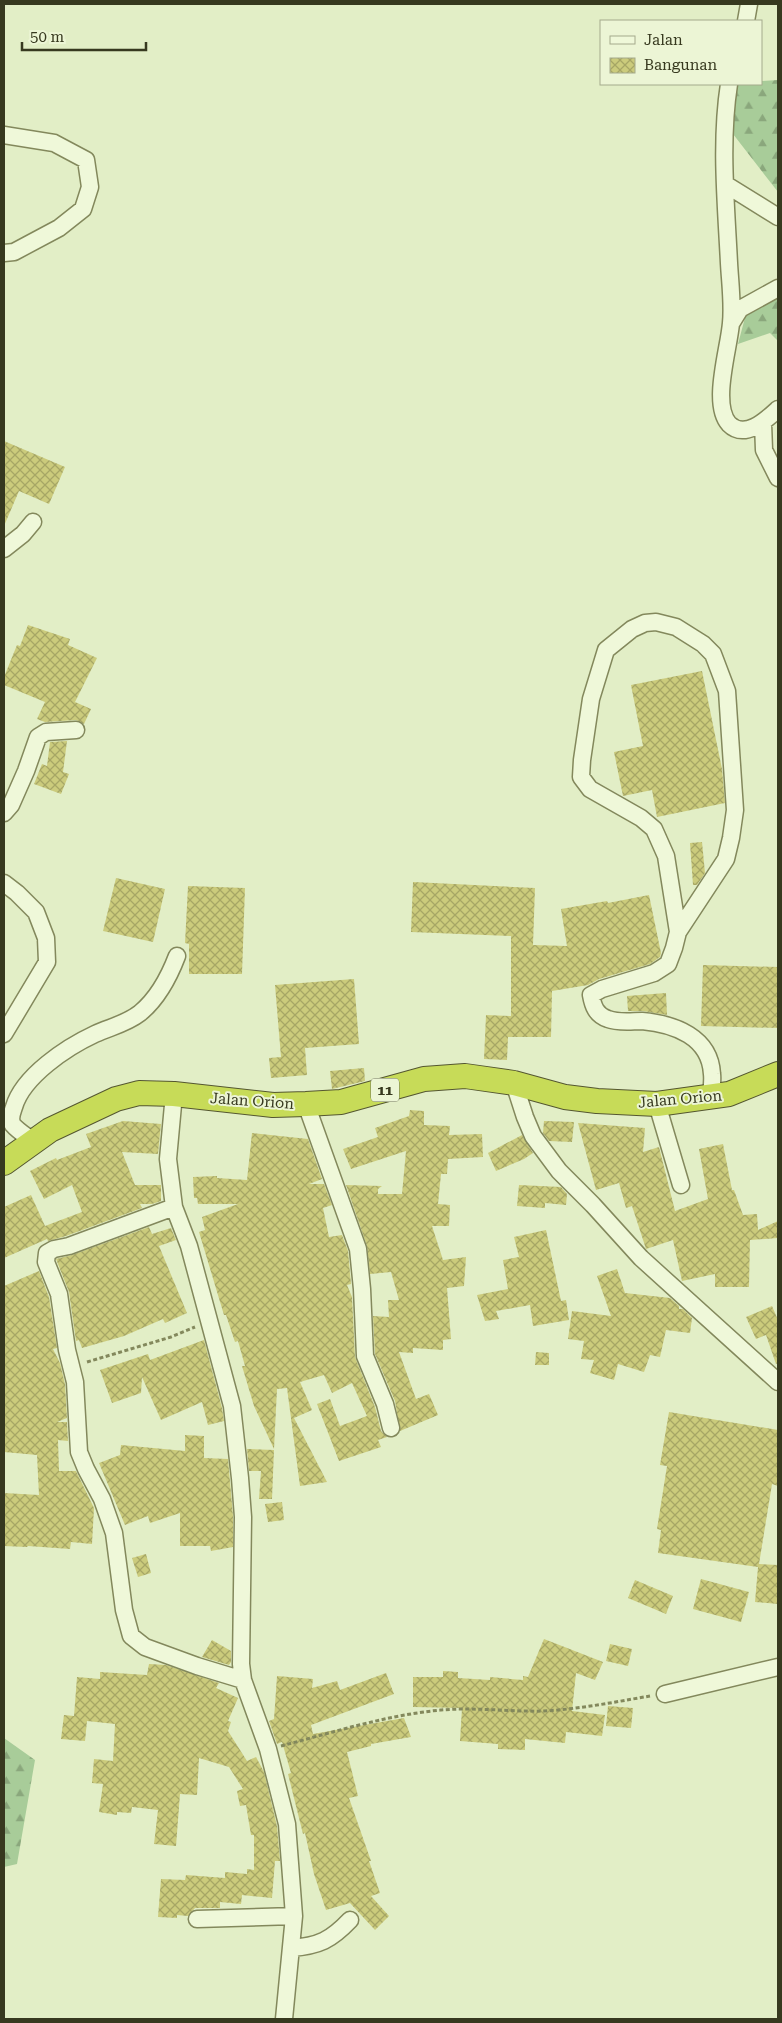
<svg xmlns="http://www.w3.org/2000/svg" width="782" height="2023" font-family="'Roboto Serif',serif">
<defs>
<pattern id="forest-firs" width="22" height="20" patternUnits="userSpaceOnUse" patternTransform="scale(1.25)"><rect width="22" height="20" fill="#a8cc99"/><path d="M5 1l3.5 6h-7zM16 11l3.5 6h-7z" fill="#8aa77c"/></pattern>
<pattern id="building-cross-hatch" width="8" height="8" patternUnits="userSpaceOnUse" patternTransform="scale(1.25)"><rect width="8" height="8" fill="#cbcb7c"/><path d="M0 0l8 8M0 8l8-8" fill="none" stroke="#a6a665"/></pattern>
</defs>
<rect width="100%" height="100%" fill="#e2eec6"/>
<!-- forest -->
<path fill="url(#forest-firs)" d="M778,80v112l-45,-58 4,-50h24v-3z
M778,280v61l-8,-8 -32,11 9,-34z
M4,1738l31,22 -18,104 -13,3z"/>
<!-- building -->
<path fill="url(#building-cross-hatch)" d="M4,441l61,26 -16,37 -30,-13 -15,35z
M28,625l42,14 -2,6 29,13 -22,44 16,7 -7,15 -8,-4 -31,2 -8,-3 8,-17 -41,-17v-8l13,-32 3,1z
M702,671l20,98 3,34 -68,14 -5,-27 -29,6 -9,-44 29,-6 -12,-61z
M67,741l-4,31 6,2 -8,20 -27,-10 8,-20 5,2 3,-24z
M702,842l3,31 -8,12h-4l-3,-42z
M116,878l49,11 -12,53 -50,-11z
M413,882l122,6 -2,57 34,1 -6,-37 46,-8 1,2 41,-8 12,58 -1,4 -10,7 -51,15 -11,6 -36,6 -1,46h-43l-1,23 -23,-1 2,-44 25,1v-80l-100,-4z
M188,886l57,2 -3,86h-53v-30l-4,-1z
M703,965l75,2v61l-77,-2z
M354,979l5,65 -54,4 2,27 -36,3 -2,-20 12,-1 -6,-72z
M666,993l1,22 -24,-4h-15l-1,-15z
M364,1068l1,13 -33,8 -2,-18z
M410,1110l14,1v14l26,1 -1,9 33,-1 1,23 -35,2 -1,15h-6l-3,30 12,1 -1,21h-17l11,34 23,-3 -2,29 -17,2 4,51 -8,1v10l-30,-2v5l-14,-1 17,47 13,-5 9,21 -38,16 -5,-30 -20,-47 -2,-38 16,1 -1,-17h11l-8,-28 -21,2 -3,-28 -21,-61 36,1 -4,3v5h24l4,-43 -55,18 -8,-20 35,-12 -3,-9 34,-12z
M123,1121l38,3 -3,30 -36,-2 13,33h26v16l-9,3h-12l2,4 -76,28 -18,5 -1,-2 -43,19v-51l27,-12 14,31 37,-14 -10,-27 -28,14 -14,-28 26,-13 1,2 34,-13 -5,-13z
M544,1121l30,1 -2,20 -23,-1 -6,-8z
M578,1123l67,5 -2,24 16,-5 16,64 33,-12 -9,-50 24,-5 9,46h2l9,25 14,-1 1,16 20,-9v17l-28,2 -1,47h-34v-13l-33,7 -9,-41 -27,9 -14,-43 -6,2 -7,-25 -23,7z
M252,1133l56,6 14,40 -13,5h15l8,21 -9,3 6,29 13,-2 6,16 3,33 -4,1 5,12 3,60 20,50 6,24 6,6 -9,3 3,7 -42,14 -22,-57 13,-5 10,27 27,-10 -15,-33 -20,10 -8,-18 -24,7 12,28 -18,8 33,64 -27,4 -13,-98 -10,1 -3,60 -20,-43 -12,-40h3l-7,-25 -3,1 -9,-27h-2l-25,-83 6,-2 -3,-13 36,-13h-40l-1,-6h-3l-1,-21 24,-1v2l30,2z
M522,1135l11,18 -9,6 -28,12 -8,-18z
M519,1185l42,2 6,7 -1,11 -21,-2v5l-28,-2z
M149,1227l3,7 19,-6 5,12 -17,6 28,67 -22,10 -2,-4 -39,17 -42,12 -3,-8 -3,1 -7,-49 -13,-33 16,-4z
M546,1230l15,71 5,-1 3,20 -36,6 -3,-21 -34,6 3,8 -14,2 -8,-26 31,-6 -5,-29 16,-3 -5,-20z
M617,1269l8,24 45,5 9,8v3h4l9,9 -2,15 -24,-3 -6,27 -10,-2 -6,17 -26,-8 -4,16 -24,-7 4,-13 -13,-1 3,-18 -16,-2 4,-28 39,5 -14,-40z
M39,1271l10,26 8,51 -4,1 7,14 5,21 2,34 -10,4h10l1,19 -10,-1 1,31h17l18,37 -2,36 -21,-2 -1,7 -42,-3 -1,1 -23,-1v-53l35,2 -2,-40 -33,-3v-166z
M772,1306l6,14v43l-2,1 -10,-29 -10,4 -10,-22z
M204,1340l18,68 2,13 -16,4 -6,-23 -41,18 -19,-43 -1,16 -29,10 -12,-33 48,-16 2,6z
M536,1352l13,1v12h-14z
M669,1412l109,18v56l-6,-2 -13,80 19,1v39l-23,-2 3,-35 -100,-14 3,-23 -4,-1 10,-63 -7,-1z
M185,1435l19,1v22l24,1 5,57v31l-22,4 -1,-5h-30v-33l-30,10 -2,-7 -23,9 -26,-62 21,-8 1,-10 64,6z
M247,1449l27,1 -2,49h-13l2,-28h-12z
M282,1502l2,18 -16,2 -3,-18z
M146,1554l5,19 -13,4 -6,-19z
M701,1579l48,13 -8,30 -48,-13z
M635,1580l38,16 -7,18 -38,-16z
M544,1639l59,23 -8,18 -19,-7 -4,38 33,4 -3,21 -36,-4 -1,11 -40,-4v11l-27,-1v-5l-38,-3 2,-33 -49,-1v-30h30v-6l15,1v6l32,2v-3l33,3v-4l5,1z
M212,1640l19,11v11l-2,3 -27,-8z
M610,1644l22,5 -4,17 -22,-5z
M149,1664l17,1 53,18 -3,5 22,10 -10,23 3,1 -3,9 19,30 9,-4 8,15 13,54 3,35h-5l-3,37 -30,-3 -1,9 -21,-2v6h-25l-7,8 -11,-1v3l-19,-1 3,-38 24,1 1,-5 39,3v-6l22,2v-5l7,1v-35h-3l-5,-30 -6,1 -3,-15 6,-2 -14,-22 -30,-9 -2,37 -17,-1 -4,52 -22,-2 4,-34 -26,-3 -1,6 -14,-1v3l-18,-3 4,-28 -11,-1 2,-24 19,2 2,-37 -28,-3 -2,20 -24,-2 3,-24 10,1 3,-39 23,2v-7l47,3z
M386,1673l8,21 -83,31 2,9 91,-16 7,19 -40,7v2l-24,6 11,44 -9,2 22,63h-2l11,32 -9,3 18,20 -14,14 -25,-27 -24,7 -12,-36 -9,-41 -2,1 -15,-60 3,-1 -9,-31 -5,2 -8,-23 5,-2 3,-43 36,3 -1,9 25,-7 3,9z
M608,1706l25,2 -2,20 -25,-2z"/>
<g fill="none" stroke-linecap="round" stroke-linejoin="round">
<defs>
<path id="minor" d="M746,21l3,-17
M729,84c-9,58 -3,119 0,179 1,19 4,41 2,60 -2,26 -20,81 -2,101 16,16 37,-4 49,-15
M4,135l50,8 32,17 4,27 -7,22 -24,19 -45,24 -10,1
M725,184l53,33
M732,322l8,-13 38,-21
M763,423l1,27 14,28
M4,549l19,-15 10,-12
M4,813l7,-8 15,-34 12,-34 8,-5 30,-2
M4,883l13,10 19,19 10,26 1,24 -43,72
M678,932l-12,-76 -12,-27 -13,-11 -51,-29 -9,-12 1,-17 9,-61 15,-49 26,-21 13,-6 11,-1 20,5 27,17 10,10 14,37 8,119 -4,28 -5,21 -48,73 -4,16 -6,16 -14,9 -52,16 -11,6c2,11 5,20 17,24 10,4 24,2 34,2 33,3 68,16 70,53 1,8 -1,16 -1,23
M514,1083l11,34 8,19 26,35 34,34 48,53 137,124
M174,1094l-6,65 6,48 15,39 43,160 8,72 3,39 -2,147 2,16 25,69 19,75 7,92 -10,103
M306,1104l52,145 4,40 3,67 20,48 6,24
M657,1104l24,81
M34,1142c-6,-5 -16,-11 -21,-17 -4,-6 -1,-12 1,-18 9,-31 53,-60 81,-73 15,-7 31,-10 45,-21 17,-14 29,-36 37,-57
M174,1207l-105,39 -15,3 -7,4 -1,9 13,32 8,56 8,32 4,70 7,17 16,30 12,34 10,77 7,26 14,11 52,19 46,14
M665,1694l113,-27
M197,1919l97,-3
M291,1948c28,-2 40,-8 59,-28"/>
<path id="highway" d="M4,1163l46,-33 66,-31 23,-6 35,1 99,11 33,-1 35,-2 83,-23 41,-3 49,7 51,14 32,4 60,3 72,-10 49,-20"/>
</defs>
<!-- minor casing -->
<use href="#minor" stroke="#83885c" stroke-width="19"/>
<!-- highway casing -->
<use href="#highway" stroke="#545630" stroke-width="26"/>
<!-- path -->
<path stroke="#83885c" stroke-width="3" stroke-dasharray="4 2.5" stroke-linecap="butt" d="M87,1362l84,-25 24,-10
M281,1746c53,-14 106,-31 160,-36 34,-3 69,2 103,1 36,-2 71,-9 106,-15"/>
<!-- minor -->
<use href="#minor" stroke="#eff8d9" stroke-width="16"/>
<!-- highway -->
<use href="#highway" stroke="#c7db58" stroke-width="24"/>
</g>
<g text-anchor="middle" stroke-width="4" stroke-linejoin="round" paint-order="stroke">
<!-- shield labels -->
<rect fill="#ecf5d5" stroke="#6d7156" stroke-width="1" x="371" y="1078.5" width="28" height="23" rx="4"/>
<g font-size="14" font-weight="bold" fill="#37391f">
<text x="385" y="1095">11</text>
</g>
<!-- street labels -->
<g font-size="15" fill="#37391f" stroke="#ecf5d5">
<text transform="translate(680 1099) rotate(-5)" y="5">Jalan Orion</text>
<text transform="translate(252 1101) rotate(4)" y="5">Jalan Orion</text>
</g>
</g>
<!-- border -->
<rect width="782" height="2023" fill="none" stroke="#37391f" stroke-width="10"/>
<!-- legend -->
<rect x="600" y="20" width="162" height="65" fill="#ecf5d5" stroke="#a4aa8c"/>
<rect x="610" y="36" width="25" height="8" fill="#eff8d9" stroke="#a4aa8c"/>
<text x="644" y="45" font-size="15" fill="#37391f">Jalan</text>
<rect x="610" y="58" width="25" height="15" fill="url(#building-cross-hatch)" stroke="#a4aa8c"/>
<text x="644" y="70" font-size="15" fill="#37391f">Bangunan</text>
<!-- scale -->
<path d="M22 42v8h124v-8" fill="none" stroke="#37391f" stroke-width="2.5"/>
<text x="30" y="42" font-size="15" fill="#37391f" stroke="#ecf5d5" stroke-width="4" paint-order="stroke">50 m</text>
</svg>
